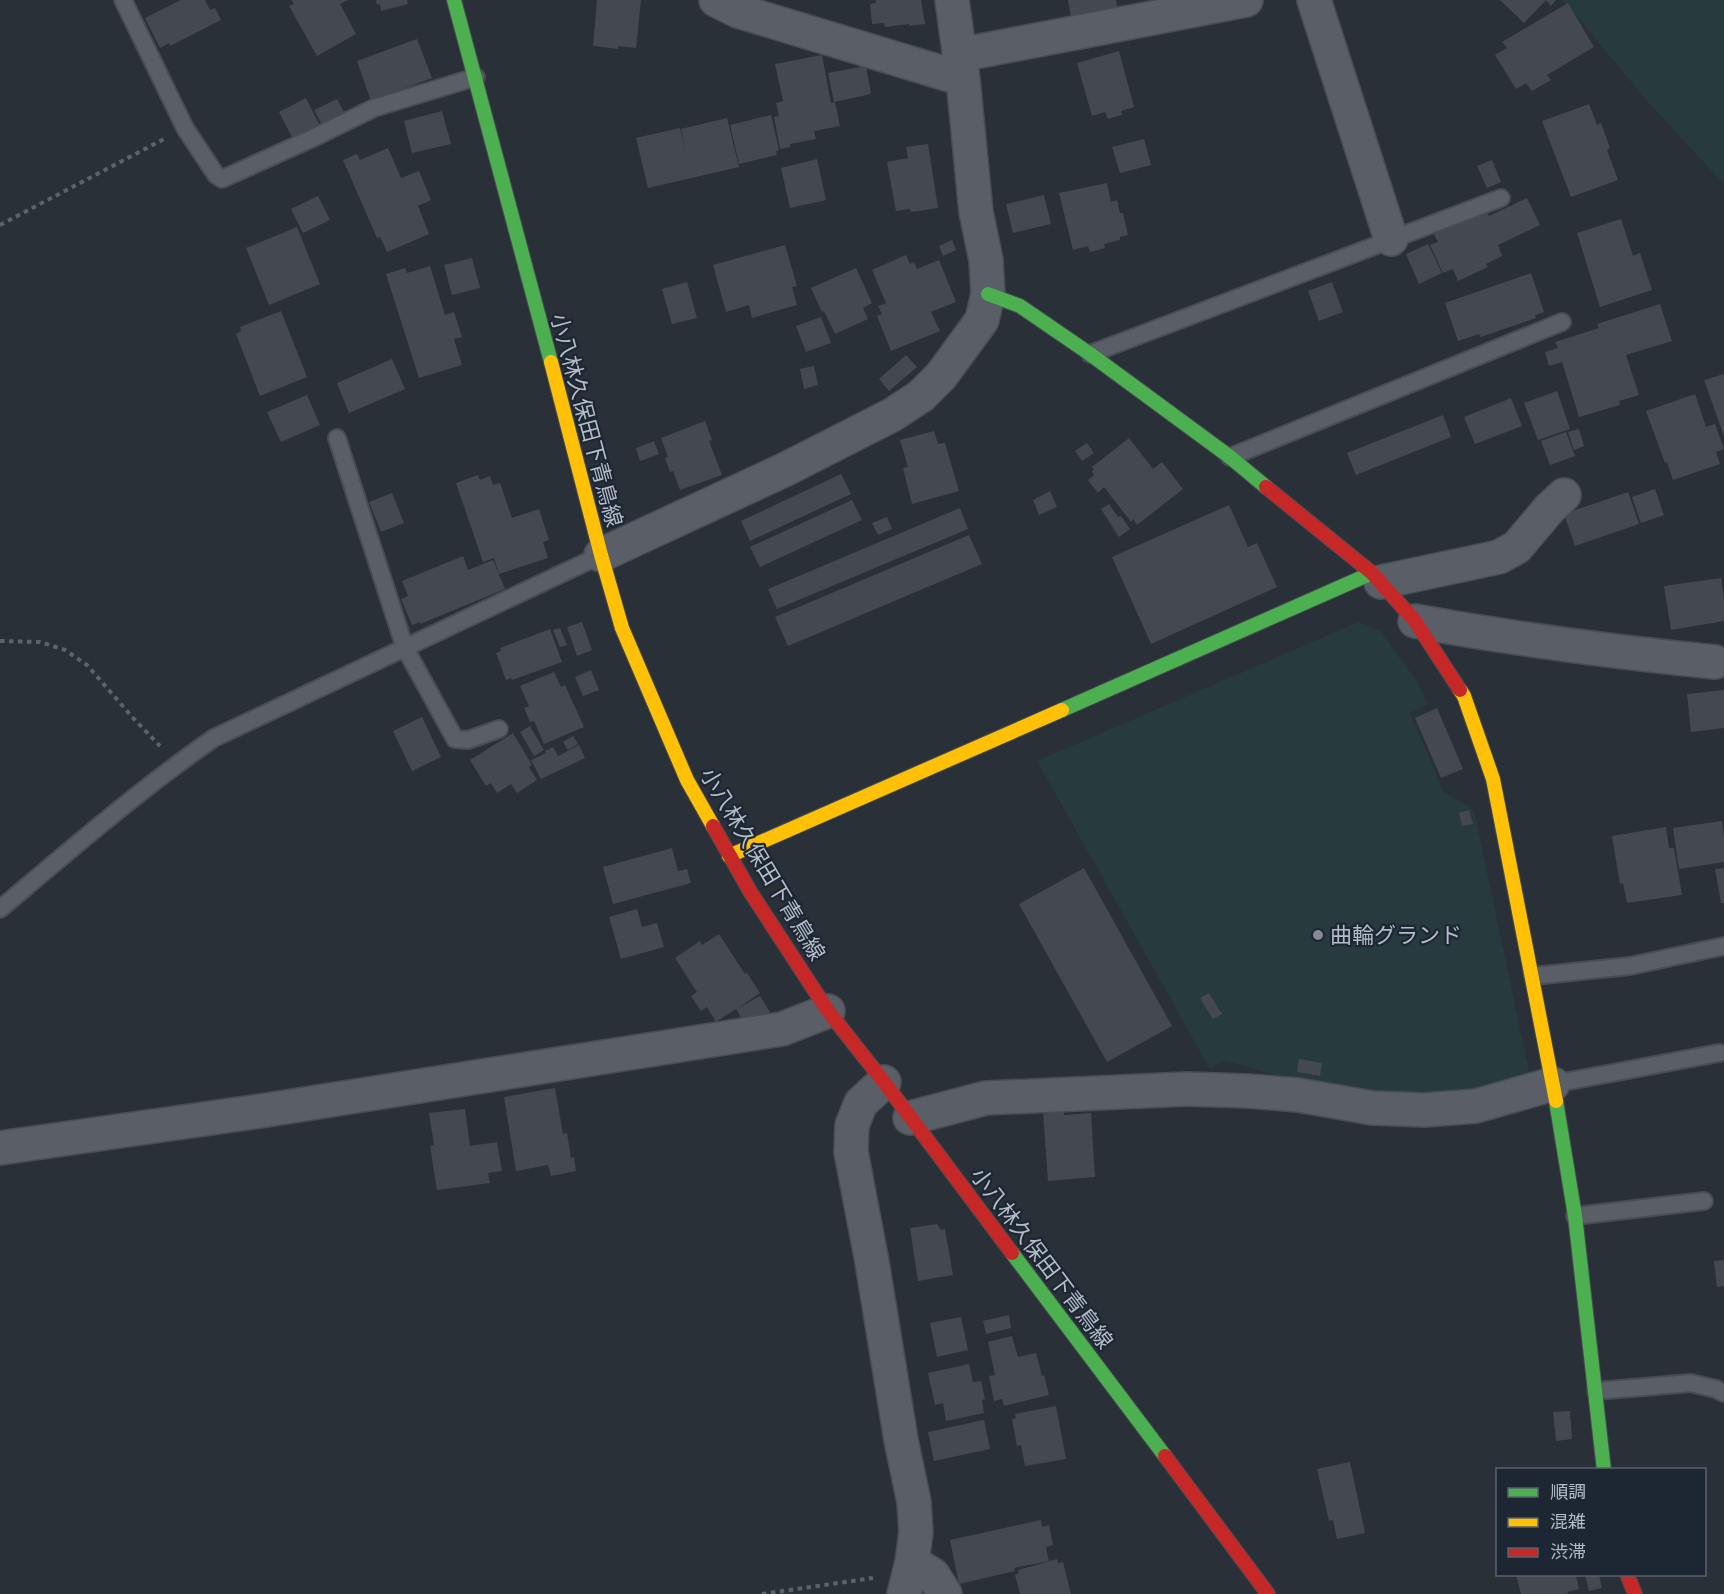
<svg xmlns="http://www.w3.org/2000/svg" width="1724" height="1594" font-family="'Space Grotesk','Noto Sans JP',sans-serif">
<rect width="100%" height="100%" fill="#2a3038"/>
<!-- green -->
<path fill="#273a3e" d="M1563,0h161v184l-76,-82z
M1359,622l20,8 38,51 11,23 -18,9 34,79 30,18 57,271 -77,14 -90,-4 -77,-13 -64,-18 -13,9 -173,-308z"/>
<!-- building -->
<path fill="#444950" d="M181,0h24l5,10 5,-2 6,12 -51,26 -1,-3 -9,5 -15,-30z
M292,0h56l-8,4 16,30 -39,22 -28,-50 5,-2z
M376,0h31l1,4 -27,7 -1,-7 -3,1z
M597,0h44l-5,48 -18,-2v3l-25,-3z
M876,0h45l4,24 -16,2v-2l-24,3 -1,-4 -12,1 -2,-20 6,-1z
M1068,0h48l2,11 -47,8z
M1500,0h56l-5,6 -5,-6 -22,23z
M1568,3l26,44 -47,28 4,5 -19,11 -6,-8 -10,6 -21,-34 12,-7 -5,-6z
M417,39l15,39 -61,23 -14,-40z
M1119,51l15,56 -13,4 1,4 -14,4 -3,-7 -13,4 -15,-53z
M822,55l9,48 4,-1 5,24 -26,5 2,8 -26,5v3l-10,2 -6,-32 5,-1 -3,-13 7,-2 -8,-37z
M866,66l5,28 -37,8 -6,-29z
M306,98l14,28 -27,13 -14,-27z
M337,99l8,15 -23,11 -8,-15z
M1589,104l8,21 4,-2 9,25 -3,2 11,30 -47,17 -29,-76z
M442,111l9,33 -39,9 -8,-32z
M771,115l8,35 -3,1 1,4 -38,9 -9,-39z
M727,118l12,49 -91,21 -12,-50 44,-10 5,22 -4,-21z
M1144,139l7,26 -31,8 -8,-26z
M928,144l10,64 -27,4 -1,-3 -14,2 -9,-49 21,-4 -2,-11z
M388,148l13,30 18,-7 12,29 -13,6 11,28 -42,18 -7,-15 -3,1 -34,-78 14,-6 3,6z
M817,159l9,41 -36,8 -9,-40z
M1492,160l9,22 -14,6 -10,-22z
M1107,183l4,19 6,-2 3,13h3l5,22 -8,2v3l-16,4 1,4 -15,4 -2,-6 -15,4 -14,-57z
M1044,195l7,29 -38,9 -7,-29z
M318,196l12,24 -27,13 -12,-24z
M1527,198l13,27 -42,20 4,11 -16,8 2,3 -30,14 -5,-12 -10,4 -13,-28 8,-3 -4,-8 52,-24 3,6z
M1621,219l12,37 7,-3 12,37 -52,17 -23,-74z
M297,227l23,57 -51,21 -23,-57z
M952,240l4,10 -13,6 -4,-10z
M1428,244l14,29 -23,11 -13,-30z
M785,245l12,41 -5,1 5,18 -45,13 -3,-13 -23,7 -13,-47z
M906,255l4,9 4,-2 3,7 22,-9 17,42 -25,10 9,19 -49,20 -14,-35 5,-2 -4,-8 8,-3 -14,-33z
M472,258l8,30 -28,7 -8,-30z
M430,266l15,49 9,-3 8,25 -8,2 8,26 -43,13 -33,-104 19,-6 2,5z
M856,268l16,35 -9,5 5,11 -33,15 -11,-23 -2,1 -11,-24z
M1531,273l13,39 -9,3 1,3 -55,19 -2,-3 -21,7 -13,-38z
M687,282l10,36 -25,6 -10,-35z
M1332,282l11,30 -24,9 -11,-30z
M1660,304l12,37 -46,14 13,40 -20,6 1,4 -41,12 -17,-55 -13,4 -4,-14 13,-4 -3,-6 44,-14 -2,-4z
M281,311l26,66 -47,19 -24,-62 5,-3 -1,-4z
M821,317l10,26 -25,9 -10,-26z
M906,355l11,12 -28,24 -10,-12z
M392,359l13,30 -56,24 -12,-30z
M814,366l4,19 -14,4 -4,-20z
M1724,374v62l-20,-56z
M1557,391l13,38 -32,11 -14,-37z
M1695,394l11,33 9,-3 9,25 -8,3 4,12 -47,16 -6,-18 -2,1 -19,-52z
M307,395l13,30 -39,17 -14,-30z
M1511,398l11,28 -47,18 -11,-27z
M1443,415l8,22 -95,38 -9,-22z
M705,421l7,19 -3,1 13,34 -42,15 -7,-19 -3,1 -5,-14 3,-1 -7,-19z
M1579,429l5,17 -10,4 -6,-18z
M934,431l4,13 7,-1 14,48 -47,13 -9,-36 5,-1 -8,-27z
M1566,432l9,24 -25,9 -9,-24z
M1129,438l24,31 9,-7 21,27 -46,36 -4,-6 -2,3 -27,-35 -6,6 -10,-13 6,-5 -2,-4 2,-1 -2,-3z
M654,441l5,13 -19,7 -4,-13z
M1087,443l7,10 -12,8 -7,-10z
M841,474l10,20 -101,47 -9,-20z
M478,475l2,5 10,-4 3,9 7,-2 12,35 27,-9 10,31 -6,2 5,16 -49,16 -5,-16 -11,4 -27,-79z
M1655,489l9,26 -23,8 -9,-26z
M1050,491l7,16 -18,8 -6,-15z
M1628,492l11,32 -64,22 -11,-32z
M392,493l12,30 -23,9 -12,-30z
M852,500l10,20 -102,47 -10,-20z
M1109,504l9,13 3,-1 9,13 -11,8 -18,-28z
M1229,505l19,42 9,-4 20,44 -126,57 -39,-87z
M960,508l8,21 -191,80 -9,-20z
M887,517l5,12 -14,6 -6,-12z
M969,535l13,29 -194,82 -13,-29z
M463,556l5,14 25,-10 12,29 -85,35v-2l-8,3 -11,-26 7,-3 -6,-15z
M1721,578l3,22v21l-53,9 -7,-44z
M582,622l10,28 -15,6 -10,-29z
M560,628l7,17 -7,2 -7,-17z
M550,629l12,33 -50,18 -1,-2 -5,2 -10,-27 5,-2 -1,-3z
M591,670l8,20 -16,6 -8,-19z
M554,672l7,15 4,-2 19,42 -40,17 -10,-23 -4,1 -6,-14 5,-2 -9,-20z
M1724,690v38l-33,4 -4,-38z
M1437,708l26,61 -22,9 -26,-60z
M422,717l19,40 -29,14 -19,-40z
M530,726l14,24 -10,6 -14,-24z
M513,733l19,32 -3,2 8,13 -20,13 -6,-9 -14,9 -6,-10 -5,3 -16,-26z
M573,736l5,8 -10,6 -5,-8z
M579,745l6,13 -44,21 -10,-19 15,-7 -1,-2 8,-4 5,9z
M1469,810l4,14 -11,2 -3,-13z
M1722,821l2,16v25l-45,7 -6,-41z
M1666,827l3,21h5l8,47 -55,8 -4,-20 -3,1 -8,-48z
M672,848l6,23 9,-2 4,14 -78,21 -10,-37z
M1084,868l88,158 -65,36 -88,-158z
M1724,868v35h-3l-6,-34z
M637,909l5,18 15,-4 7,24 -43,12 -12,-42z
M719,934l26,40 2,-1 13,20 -22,15 22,-12 10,16 -24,14 -10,-17 -20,13 -9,-15 -6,4 -10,-15 6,-4 -22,-34 25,-17 2,4z
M1209,993l13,21 -9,5 -13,-21z
M1299,1059l23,4 -2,13 -23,-4z
M555,1088l8,46 4,-1 4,25 3,-1 2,14 -25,5 -3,-11 -32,6 -12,-74z
M465,1109l5,37 27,-4 5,29 -14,2 2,10 -53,7 -7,-44 4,-1 -5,-32z
M1064,1111v4l27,-2 4,64 -47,4 -5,-69z
M937,1224l4,6 4,-1 8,46 -35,6 -8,-53z
M1724,1260v26l-7,1 -3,-26z
M1009,1315l2,13 -25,6 -3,-13z
M961,1317l7,33 -31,7 -7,-34z
M1012,1336l6,21 18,-4 6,23 2,-1 5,20 -45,11 -2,-7 -8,2 -5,-25 6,-1 -7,-33z
M969,1364l4,18 8,-1 4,18 -3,1 2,13 -38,8 -3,-18 -8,2 -7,-32z
M1056,1406l10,53 -41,7 -4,-21 -4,1 -5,-27 4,-1 -1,-4z
M1570,1411l2,28 -16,2 -3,-29z
M984,1420l6,29 -56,12 -6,-29z
M1350,1462l15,71 -28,6 -4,-19 -4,1 -12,-52z
M1041,1520l1,7 7,-2 4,20 -7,2 3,14 -35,7 1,3 -56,13 -9,-44z
M1057,1559l1,4 5,-1 8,32h-51l-5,-19 4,-2 -1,-3z
M1516,1575h60l3,14 -12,3 1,2h-47z
M1585,1575h14l3,13 -13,3z"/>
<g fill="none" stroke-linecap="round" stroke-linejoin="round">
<defs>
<path id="lane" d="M123,0l62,128 31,47 6,4 91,-41 61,-30 102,-31
M1090,354l411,-156
M337,438l68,210 50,91 13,1 31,-11
M1230,457l332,-135
M0,909c70,-59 139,-119 214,-171l387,-183
M1533,976l97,-10 94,-20
M1553,1084l166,-31
M1575,1216l129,-15
M1596,1391l95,-8 25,6 8,4"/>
<path id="street" d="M716,0l22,11 225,68
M1314,0l77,239
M959,55l287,-55
M601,555l183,-85 108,-55 29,-19 20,-20 41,-56 6,-26 -2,-34 -10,-48 -13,-133 -11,-79
M1381,582l118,-25 18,-10 32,-38 15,-14
M1415,621c99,18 199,31 300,41
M884,1082l-23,21 -9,22 -1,27 21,110 29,178 13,62 2,30 -4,30 -8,32
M910,1118l76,-20 200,-9 62,2 50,4 74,13 53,2 51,-4 77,-22
M0,1148l267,-38 515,-81 46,-18
M912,1562l21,13 12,19"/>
<path id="fast" d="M454,0l97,362
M988,294l32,12 70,48 140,103 36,30
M1062,710l310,-137
M1556,1101l19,115 29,254
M1012,1253l153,203"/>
<path id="slow" d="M551,362l50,193 21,73 65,152 26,46
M1460,690l4,6 29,83 63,322
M729,856l333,-146"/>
<path id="jam" d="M1266,487l106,86 43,48 45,69
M713,826l38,67 77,118 56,71 128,171
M1165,1456l103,138
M1627,1574l8,20"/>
</defs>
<!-- lane casing -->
<use href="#lane" stroke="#484c53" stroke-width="20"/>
<!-- street casing -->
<use href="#street" stroke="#484c53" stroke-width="36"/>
<!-- fast casing -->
<use href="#fast" stroke="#484c53" stroke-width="16"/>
<!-- slow casing -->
<use href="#slow" stroke="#484c53" stroke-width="16"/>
<!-- jam casing -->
<use href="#jam" stroke="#484c53" stroke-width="16"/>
<!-- path -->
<path stroke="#5d636a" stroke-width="4" stroke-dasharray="4.5 4.5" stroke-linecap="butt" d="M0,225l164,-86
M0,641l40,1 25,8 22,15 47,54 26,27
M762,1594l111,-16"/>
<!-- lane -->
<use href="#lane" stroke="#5a5e66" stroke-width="16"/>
<!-- street -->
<use href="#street" stroke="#5a5e66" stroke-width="33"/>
<!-- fast -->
<use href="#fast" stroke="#4caf50" stroke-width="14"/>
<!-- slow -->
<use href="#slow" stroke="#ffc107" stroke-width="14"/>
<!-- jam -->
<use href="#jam" stroke="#c62828" stroke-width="14"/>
</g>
<!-- markers -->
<circle fill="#848b96" stroke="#1d2633" stroke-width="2" cx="1318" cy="935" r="6"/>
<g text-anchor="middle" stroke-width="4.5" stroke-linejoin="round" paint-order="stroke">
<!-- street labels -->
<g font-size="22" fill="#b4bcc9" stroke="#1d2633">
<text transform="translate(587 420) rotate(75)" y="8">小八林久保田下青鳥線</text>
<text transform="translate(763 864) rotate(59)" y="8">小八林久保田下青鳥線</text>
<text transform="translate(1042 1258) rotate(53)" y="8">小八林久保田下青鳥線</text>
</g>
<!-- poi labels -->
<g font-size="22" fill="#b4bcc9" stroke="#1d2633" text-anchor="start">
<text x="1330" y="943">曲輪グランド</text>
</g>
</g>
<!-- legend -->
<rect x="1496" y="1468" width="210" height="108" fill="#1d2633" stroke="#59626f" stroke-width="1.5"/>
<rect x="1508" y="1488" width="30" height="9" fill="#4caf50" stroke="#59626f" stroke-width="1.5"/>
<text x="1550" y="1498" font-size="18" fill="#b4bcc9">順調</text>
<rect x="1508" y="1518" width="30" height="9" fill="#ffc107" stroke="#59626f" stroke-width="1.5"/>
<text x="1550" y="1528" font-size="18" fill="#b4bcc9">混雑</text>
<rect x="1508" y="1548" width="30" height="9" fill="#c62828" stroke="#59626f" stroke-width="1.5"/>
<text x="1550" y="1558" font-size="18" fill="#b4bcc9">渋滞</text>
</svg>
